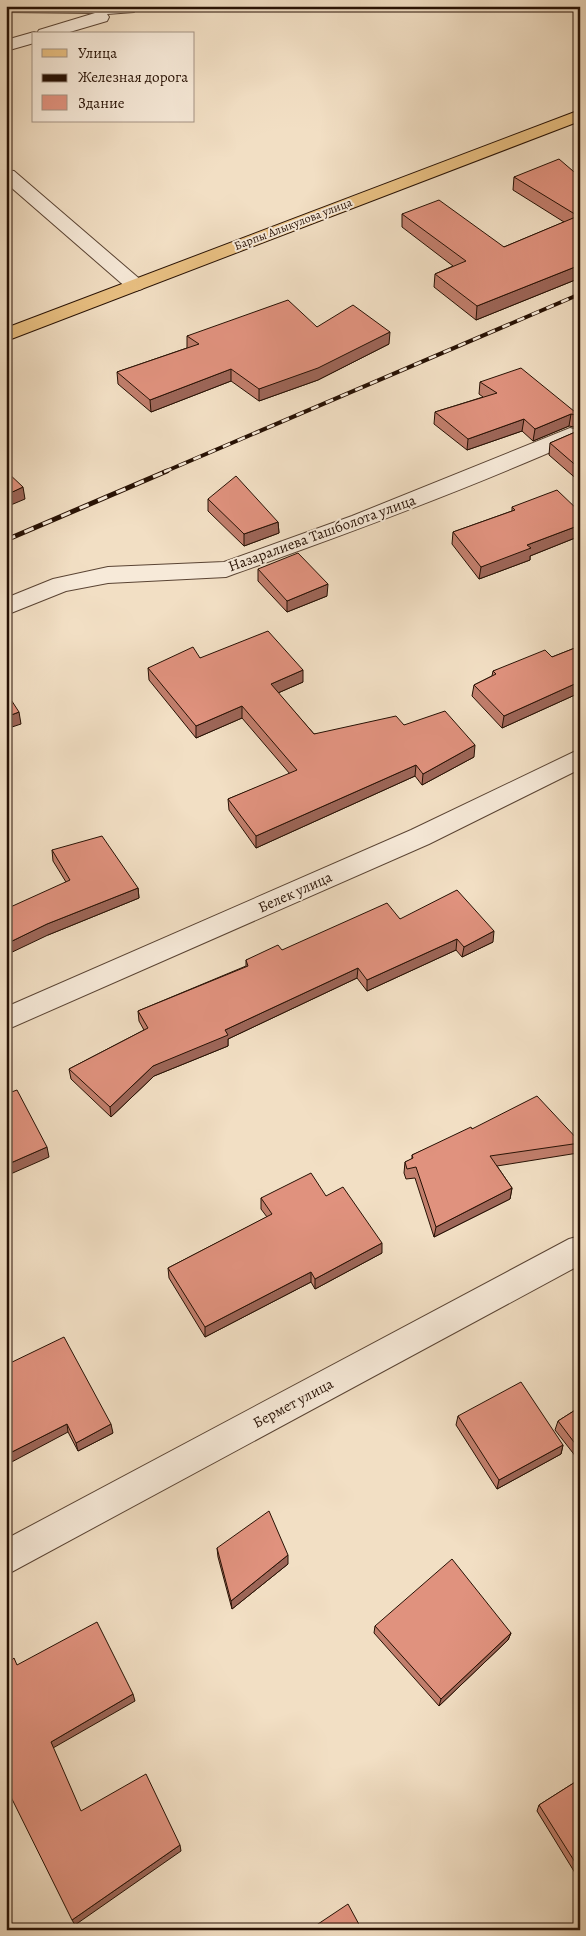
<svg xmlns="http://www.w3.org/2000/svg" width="586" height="1936" font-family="Alegreya,serif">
<rect width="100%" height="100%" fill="#f2dfc4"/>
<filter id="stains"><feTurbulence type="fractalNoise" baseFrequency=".004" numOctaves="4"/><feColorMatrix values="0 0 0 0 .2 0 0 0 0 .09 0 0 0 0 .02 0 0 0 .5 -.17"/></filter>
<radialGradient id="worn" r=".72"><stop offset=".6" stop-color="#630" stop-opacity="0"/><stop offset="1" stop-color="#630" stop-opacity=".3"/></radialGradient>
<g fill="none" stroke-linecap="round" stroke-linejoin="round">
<defs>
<path id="minor" d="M6,6h128l2,3 -2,3 -27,2 2,3 -2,4 -44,13h-29v9l-28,8v-11l28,-8 3,1 2,-3 56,-17 -89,-1z
M6,170l8,1 128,110 3,4 -3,4 -7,2 -7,-2 -122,-106z
M570,428l8,2 2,4 -2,6c-113,50 -228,93 -344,134l-8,3 -118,6 -42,8 -60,24v-17l47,-19 55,-12 116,-5 128,-46z
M580,749v20l-151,75 -423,186v-23l405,-177z
M580,1236v29l-574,310v-36l563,-300z"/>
<path id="major" d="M580,110v11l-574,220v-13z"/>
</defs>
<!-- minor casing -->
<use href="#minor" stroke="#5a4434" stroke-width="2"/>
<!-- major casing -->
<use href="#major" stroke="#271104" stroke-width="2"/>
<!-- minor -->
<use href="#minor" fill="#f7ead9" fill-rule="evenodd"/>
<!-- major -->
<use href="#major" fill="#e9c082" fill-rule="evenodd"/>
<defs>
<path id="rail-far1" d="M164,472l416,-178"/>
<path id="rail" d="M6,540l161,-69"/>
</defs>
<!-- rail-far1 casing -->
<use href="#rail-far1" stroke="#271104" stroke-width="4"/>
<!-- rail casing -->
<use href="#rail" stroke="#271104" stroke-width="5"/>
<!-- rail-far1 -->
<use href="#rail-far1" stroke="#f7ead9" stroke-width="2.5" stroke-dasharray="8" stroke-linecap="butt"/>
<!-- rail -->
<use href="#rail" stroke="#f7ead9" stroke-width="3" stroke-dasharray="10" stroke-linecap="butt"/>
</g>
<!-- wall -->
<path fill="#c17e6c" stroke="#271104" d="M514,177h66v101l-104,42 -42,-33 1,-13 18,-8 -51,-39v-13l102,33 60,-25 -51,-32z
M317,327l72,17 -71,36 -59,21 -28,-20 -80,31 -33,-28 -1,-12 70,-24v-12z
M480,382l100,34 -2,12 -9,-2 -36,15 -11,-10 -55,19 -33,-26 1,-12 48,-15 -4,-3z
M580,430v52l-31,-27 1,-12z
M208,499l70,23 1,11 -35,13 -36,-35z
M512,507l68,5v24l-50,20v4l-51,19 -27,-35 1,-12 59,-21z
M258,569l69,27 -40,16 -29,-31z
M580,646v50l-3,-2 -75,34 -30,-32 2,-11 18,-9 1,-5 59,-14z
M200,658l103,24 -25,11 36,41 90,-9 70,32 -52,28 -7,-9 -159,72 -27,-38 -1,-11 62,-25 -48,-56 -46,20 -47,-58 -1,-12z
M579,801h1v15l-3,-3z
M52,850l86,38 1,10 -91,37 18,-53 -13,-21z
M400,919l93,23 -31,15 -6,-7 -89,41 -10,-13 -129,61v7l-74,30 -43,41 -40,-38 -2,-10 75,-39 -5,-9 -1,-10 108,-45v-6z
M472,1129l108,13v6l-2,5 -81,13 15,22 -2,11 -76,38 -19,-59 -9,1 -2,-6 1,-11 7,-3v-4z
M326,1196l56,57 -67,36 -4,-7 -106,55 -36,-59 -1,-10 99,-51 -6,-8v-11z
M6,1365l107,68 -35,18 -10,-19z
M580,1407v55l-25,-32 3,-9z
M458,1416l105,29 -2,9 -64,35 -41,-64z
M217,1548l71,16 -56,45 -14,-52z
M375,1626l136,7 -3,7 -69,66 -65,-73z
M580,1779v102l-43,-70 2,-6z"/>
<!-- shaded-wall -->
<path fill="#9d6658" stroke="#271104" d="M8,146l2,11 -4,1v-11z
M580,265v13l-104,42 1,-14z
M390,332l-1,12 -71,36 -59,21v-12z
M231,369v12l-80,31 -1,-12z
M571,414l-2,12 -36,15 2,-12z
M524,419l-2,12 -55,19 1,-11z
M23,487l2,12 -19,8v-12z
M278,522l1,11 -35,13v-12z
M580,525v11l-50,20v4l-51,19 2,-12 46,-22z
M328,584l-1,12 -40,16v-11z
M303,670v12l-32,14v-12z
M579,682l-2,12 -75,34 2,-12z
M242,706v12l-46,20v-12z
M19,712l2,12 -15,5v-12z
M475,745l-1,12 -52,28 1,-11z
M416,765l-1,11 -159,72v-12z
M138,888l1,10 -91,37 -42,20v-11l41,-20z
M494,931l-1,11 -31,15 2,-10z
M457,939l-1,11 -89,41v-11z
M358,968l-1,10 -129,61v7l-74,30 -43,41 -1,-10 43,-41 72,-36z
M47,1147l2,10 -43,19v-11z
M512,1188l-2,11 -76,38 2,-10z
M382,1243v10l-67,36v-10z
M311,1272v10l-106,55v-10z
M67,1424l1,8 -62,33v-10z
M111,1424l2,9 -35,18 -2,-8z
M563,1445l-2,9 -64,35 2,-9z
M288,1555v9l-56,45 -1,-8z
M511,1633l-3,7 -69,66 2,-7z
M133,1694l2,7 -82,47 -2,-6z
M180,1845l1,6 -106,74 -3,-5z"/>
<!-- building -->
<path fill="#e0927e" stroke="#271104" d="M559,159l21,18v88l-103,41 -42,-32 31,-13 -64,-47 37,-14 65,47 74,-31 -64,-39z
M288,300l29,27 36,-22 37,27 -72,36 -59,21 -28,-20 -81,31 -33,-28 82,-28 -12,-8z
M521,368l59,48 -9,-2 -36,15 -11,-10 -56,20 -33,-27 62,-19 -17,-11z
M580,430v39l-30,-26z
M6,471l17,16 -17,8z
M236,476l42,46 -34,12 -36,-35z
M557,490l23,22v13l-53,20 4,3 -50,19 -28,-35 62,-22 -3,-3z
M298,553l30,31 -41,17 -29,-32z
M268,631l35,39 -32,14 43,50 82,-18 8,9 41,-14 30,34 -52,29 -7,-9 -160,71 -28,-37 69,-29 -55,-64 -46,20 -48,-58 45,-21 7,11z
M580,646v37l-1,-1 -75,34 -30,-31 22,-11 -3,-3 52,-21 7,7z
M6,692l13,20 -13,5z
M102,836l36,52 -91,36 -41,20v-35l64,-29 -18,-30z
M457,890l37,41 -30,16 -7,-8 -90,41 -9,-12 -133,62 3,5 -75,31 -43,41 -41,-38 79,-41 -10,-17 110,-45 -2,-6 32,-15 4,5 105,-47 13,16z
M17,1090l30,57 -41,18v-71z
M537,1096l43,46v1l-90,13 22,32 -76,39 -20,-60 -9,2 -2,-7 8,-4 -1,-3 59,-28 1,2z
M311,1173l15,23 17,-9 39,56 -67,36 -4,-7 -106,55 -37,-59 104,-54 -11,-16z
M64,1337l47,87 -35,19 -9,-19 -61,31v-90z
M521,1382l42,63 -64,35 -41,-64z
M580,1407v43l-22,-29z
M269,1511l19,44 -57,46 -14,-53z
M452,1559l59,74 -70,66 -66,-73z
M97,1622l36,72 -82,48 30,69 65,-37 34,71 -108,75 -66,-133v-122l8,-7 3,7z
M580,1779v91l-41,-65z
M348,1904l14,26h-53z"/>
<g text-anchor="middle" stroke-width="4" stroke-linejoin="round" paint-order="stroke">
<!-- far-street labels -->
<g font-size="12" fill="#271104" stroke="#f7ead9">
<text transform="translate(293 224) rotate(-21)" y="4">Барпы Алыкулова улица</text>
</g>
<!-- street labels -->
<g font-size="15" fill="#271104" stroke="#f7ead9">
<text transform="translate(322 533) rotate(-20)" y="5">Назаралиева Ташболота улица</text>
<text transform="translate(295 892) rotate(-24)" y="5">Белек улица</text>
<text transform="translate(293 1403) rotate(-28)" y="5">Бермет улица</text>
</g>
</g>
<!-- margin -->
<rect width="586" height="1936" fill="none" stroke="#f2dfc4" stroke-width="25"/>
<rect x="8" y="8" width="571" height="1921" fill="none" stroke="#271104" stroke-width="2.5"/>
<rect x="12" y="12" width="561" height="1911" fill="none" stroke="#271104"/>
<!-- legend -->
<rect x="32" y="32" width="162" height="90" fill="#f7ead9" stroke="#a49384"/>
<rect x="42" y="49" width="25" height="8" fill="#e9c082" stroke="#a49384"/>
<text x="78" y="58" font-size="15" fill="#271104">Улица</text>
<rect x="42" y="74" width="25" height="8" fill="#271104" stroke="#a49384"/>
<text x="78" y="82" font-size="15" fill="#271104">Железная дорога</text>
<rect x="42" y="95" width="25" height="15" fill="#e0927e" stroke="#a49384"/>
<text x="78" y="108" font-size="15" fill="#271104">Здание</text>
<rect width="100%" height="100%" filter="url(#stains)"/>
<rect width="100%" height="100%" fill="url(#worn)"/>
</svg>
